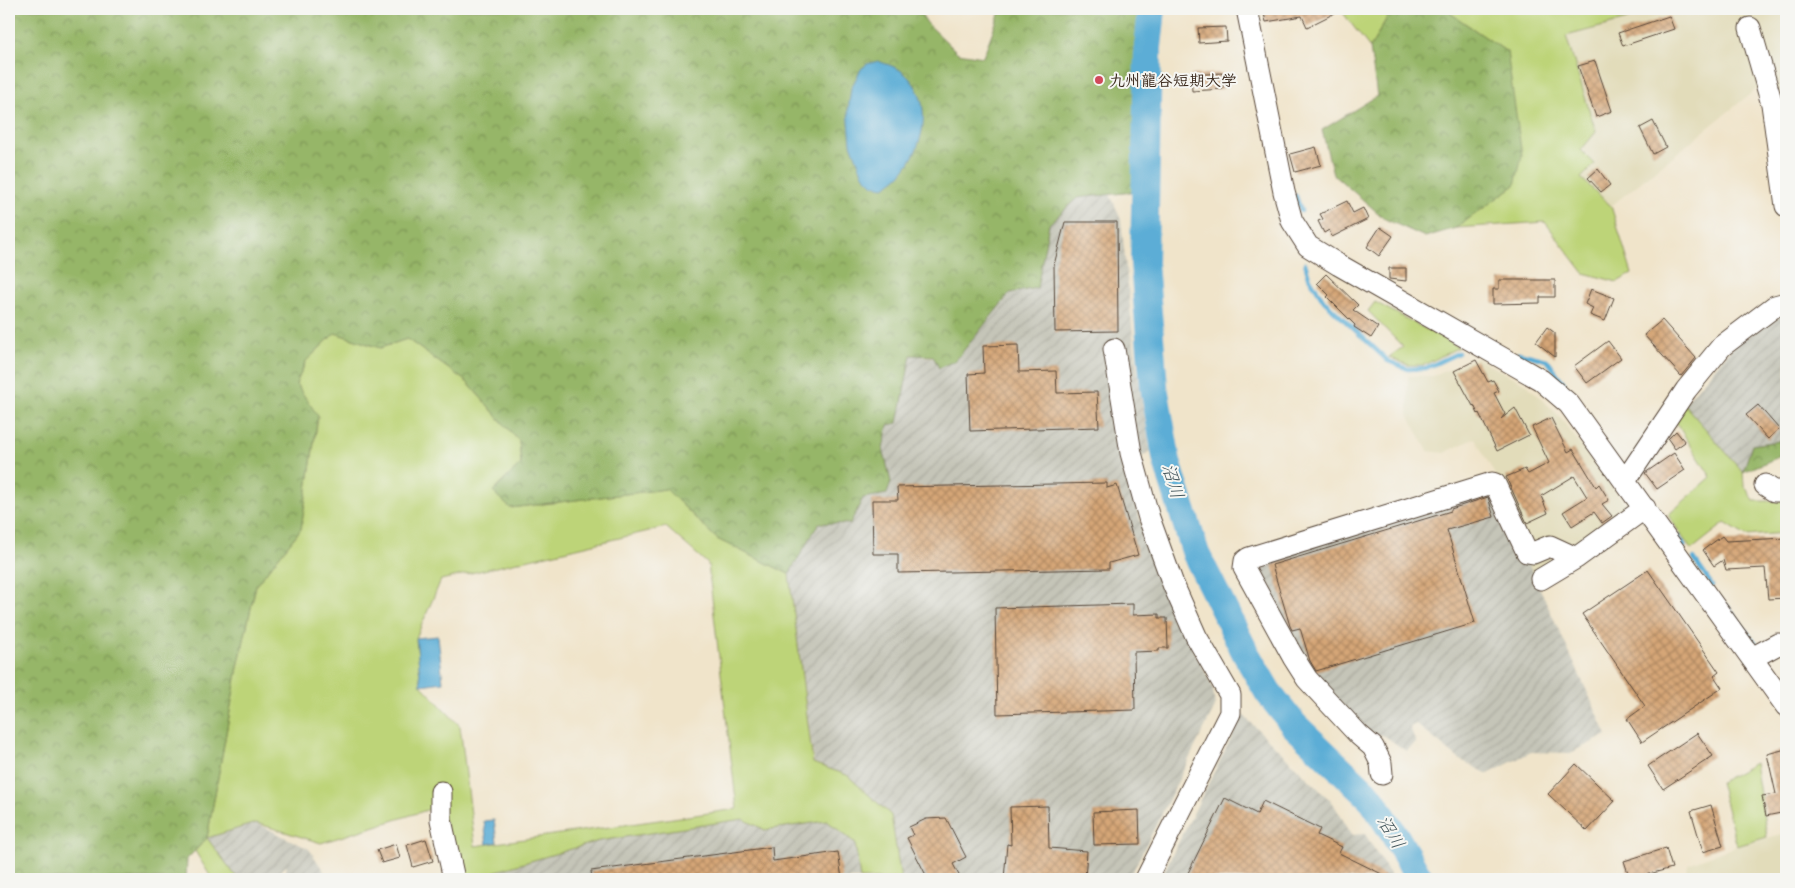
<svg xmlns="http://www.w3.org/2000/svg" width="1795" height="888" font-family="Kalam,'Klee One',sans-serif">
<defs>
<pattern id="industrial-furrows" width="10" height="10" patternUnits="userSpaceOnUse" patternTransform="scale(1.25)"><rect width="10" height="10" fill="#c5c5b8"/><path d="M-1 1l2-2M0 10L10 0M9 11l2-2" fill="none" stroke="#aaa99e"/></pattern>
<pattern id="forest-crowns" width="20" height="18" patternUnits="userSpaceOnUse" patternTransform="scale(1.25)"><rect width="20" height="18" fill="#96b668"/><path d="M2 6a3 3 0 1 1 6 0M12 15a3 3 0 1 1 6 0" fill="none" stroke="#7c9455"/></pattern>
<pattern id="building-cross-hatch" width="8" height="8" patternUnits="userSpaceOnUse" patternTransform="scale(1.25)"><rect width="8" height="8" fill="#d5a677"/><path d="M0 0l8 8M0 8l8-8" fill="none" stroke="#ae8761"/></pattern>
</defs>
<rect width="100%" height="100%" fill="#f6f6f2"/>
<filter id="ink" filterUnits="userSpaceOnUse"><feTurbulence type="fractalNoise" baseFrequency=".02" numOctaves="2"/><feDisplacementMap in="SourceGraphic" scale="10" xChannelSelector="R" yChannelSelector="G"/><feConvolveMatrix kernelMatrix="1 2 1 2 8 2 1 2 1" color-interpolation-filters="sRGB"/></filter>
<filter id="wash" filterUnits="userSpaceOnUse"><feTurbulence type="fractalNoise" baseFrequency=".0096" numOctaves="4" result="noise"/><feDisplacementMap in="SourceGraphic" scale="20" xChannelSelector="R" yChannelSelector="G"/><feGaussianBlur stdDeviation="1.12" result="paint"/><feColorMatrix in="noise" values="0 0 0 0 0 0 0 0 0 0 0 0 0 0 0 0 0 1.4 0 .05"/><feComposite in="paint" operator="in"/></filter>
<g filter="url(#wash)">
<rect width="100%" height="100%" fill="#f0e4ca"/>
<!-- built -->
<path fill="#e2dcba" d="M1649,9h137v83l-31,-2 -144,116 -30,-28v-28l-15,-114 61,-16z
M1476,358l50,26 32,31 70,93 -95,66 -36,-79 -2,-20 -20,-37 -31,15 -16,-2 -20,-36v-39h25z
M1786,833v46h-100l2,-15 49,-18z"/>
<!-- industrial -->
<path fill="url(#industrial-furrows)" d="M1110,194l11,26 15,144 14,87 -25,18 30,101 58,118 2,19 -86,172h-228l-10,-64 -44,-40 -33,-12 -25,-189 30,-51 31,1 13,-26 28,-16 -8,-33 5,-24 10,-3 13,-67 45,5 54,-67 27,-5 12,-64 28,-26z
M1782,315h4v121l-7,5 -27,4 -9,27 -59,-68 52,-61z
M1487,489l10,6 110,240 -37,18 -39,-1 -43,22 -29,-15 -43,-35 -6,3 6,16 -10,8 -21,-15 -20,-4 -57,-56 -56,-106 4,-10z
M1243,715l90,88 19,32 13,-1 28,45h-233z
M743,819l22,11 62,-9 28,22 5,36h-377l-1,-4 117,-34z
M256,823l53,26 20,30h-45l3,-14 -14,14h-35l-31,-41z"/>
<!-- green -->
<path fill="#bdd478" stroke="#7c7f4b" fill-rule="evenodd" d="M1340,9h52l-22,39z
M1450,9h199l-22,11 -61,16 30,96 -15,18 14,14 -14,14 30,28 21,68 -15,8 -33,-9 -39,-51 -89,6 59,-43 -8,-133 -57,-39z
M1375,302l84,45 -35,18h-16l-19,-8 14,-10 -35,-36z
M335,333l45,15 27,-9 60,43 52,59 2,23 -28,27 17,17 156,-19 51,50 72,35 24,189 34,12 44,40 10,64h-41l-5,-36 -28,-22 -62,9 -22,-11 -144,22 -116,34v4h-20l-23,-73 -119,37 -65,-20 -49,15 31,41h-26l-17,-28 12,-13 31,-171 18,-82 45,-56 17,-112 -22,-33 10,-23zM666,527l42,37 29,245 -262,37 -15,-120 -39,-41 -5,-47 25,-58z
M1684,404l59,68 1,13 10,16h32v32l-40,3 -21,-13 -34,27 -23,-35 43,-38 -36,-56z
M1755,763l12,74 -30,9 -17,-64z"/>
<!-- forest -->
<path fill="url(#forest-crowns)" stroke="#687043" d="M9,9h909l9,14 31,30 25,4 18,-48h144l-12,183 -56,6 -28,26 -12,64 -27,5 -54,67 -17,8 -6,-12 -22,-1 -13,68 -10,2 -5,24 8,33 -4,12 -24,4 -13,26 -31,-1 -30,51 -72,-35 -51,-50 -156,19 -17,-16 28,-28 -2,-23 -52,-59 -60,-43 -27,9 -45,-15 -29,28 -10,23 22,32 -17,113 -45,56 -18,82 -31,171 -20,21 -1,20h-177z
M1392,9h58v4l57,39 15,104 -7,29 -59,43 -31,9 -40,-18 -52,-45 -11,-44 55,-34 -7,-48z
M1786,436v18l-43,18 9,-27 27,-4z"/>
<!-- water -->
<path fill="#5badd6" stroke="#4b6c7a" d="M878,61c7,3 16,5 22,9 36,26 26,76 0,105 -5,5 -11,9 -16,12l-11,-2 -10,-10 -12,-31 -3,-33 3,-23 10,-19 6,-5z
M438,636l5,46 -22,3 -5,-47z
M494,820l3,22 -10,2 -3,-23z"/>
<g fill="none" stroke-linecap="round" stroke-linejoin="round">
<!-- stream -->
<path stroke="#5badd6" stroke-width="4.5" d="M1296,196l5,15
M1305,263l4,14 15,24 64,60 20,8 18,-1 32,-15
M1519,353l28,7 17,23
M1678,537l6,9
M1694,559l18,26
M1727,606l31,41"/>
<!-- river -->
<path stroke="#5badd6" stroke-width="28" d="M1152,9l-4,38 -4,216 10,124 13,75 29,92 50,100 22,38 26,33 76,72 24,37 26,45"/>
</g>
<g id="blocks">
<!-- building -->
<path fill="url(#building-cross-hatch)" d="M1263,9h80l-36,18 -5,-11 -36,6z
M1669,16l5,13 -51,17 -5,-13z
M1226,27l1,14 -28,2 -1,-15z
M1595,61l17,50 -16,6 -18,-51z
M1222,73l1,16 -31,2 -1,-16z
M1653,121l13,26 -13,7 -13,-26z
M1316,147l5,18 -26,7 -5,-18z
M1598,169l12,16 -9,7 -13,-14z
M1347,201l6,12 10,-5 5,11 -36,18 -3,-7 -5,3 -6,-12 5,-2 -3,-5z
M1065,222h52l1,109 -63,1 -1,-67z
M1380,227l13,9 -14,20 -12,-9z
M1389,268h17v13l-17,-2z
M1326,274l32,31 -5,5 25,17 -7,11 -17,-11 1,-2 -28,-28 2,-2 -12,-12z
M1499,280h56v17h-15v6l-47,1v-15h6z
M1591,289l23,9 -9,23 -15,-6 3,-7 -8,-4z
M1662,320l34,38 -15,18 -37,-41z
M1547,327l8,6v24l-19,-15z
M1608,341l13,17 -34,25 -13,-17z
M1018,345l1,27 37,-1 1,22 40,-1 2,35 -129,4 -2,-57 16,-1 -1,-27z
M1476,360l12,22 5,-2 6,11 -5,2 11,21 -4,5 14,-11 14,27 -32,16 -18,-38 -1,1 -4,-9 -1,1 -19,-35z
M1758,405l21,24 -11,10 -22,-24z
M1551,418l17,34 5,-3 23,38 3,-3 10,16 -7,4 10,12 -10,7 -8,-11 -22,14 -9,-14 24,-15 -13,-21 -33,20 7,17 -21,10 -21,-46 19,-8 3,5 21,-11 -17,-36z
M1676,431l9,11 -10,7 -7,-10z
M1674,453l11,17 -28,19 -12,-16z
M1107,483v5l10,-3 21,70 -29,8v6l-211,4v-19h-25l-1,-54h26l-1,-13z
M1488,497l6,20 -47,13 28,93 -159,48 -6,-10 -10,-33 -8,2 -2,-4 -18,-61 179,-54v-2z
M1722,536l4,5 60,-3v60l-18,1 -3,-31 -39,2 -3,-10 -9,6 -11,-16z
M1648,570l71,102 -5,4 8,12 -80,54 -15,-23 18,-13 -63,-92z
M1133,604v11l26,-1v4h8l1,30h-9v3l-25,1 1,58 -138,4 -2,-106z
M1697,733l16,23 -50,33 -15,-23z
M1786,749v67h-5v-3l-15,3 -4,-20 14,-2 -9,-40z
M1576,764l39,37 -28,30 -39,-37z
M1225,798l32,16 6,-13 57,28 -3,6 25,12 -3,6 53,26h-207z
M1711,805l12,41 -20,6 -12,-41z
M1048,806l1,42 38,3 -2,28h-81l3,-35 4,1 -1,-38z
M1139,810l1,34 -46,1 -1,-33z
M946,818l20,39 -13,7 8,15h-33l-21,-41 6,-3 -4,-8 17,-8z
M426,839l7,22 -20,6 -6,-22z
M396,844l4,14 -18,5 -5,-13z
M772,847l1,14 65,-9 4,27h-250l-1,-8z
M1666,848l6,20 -42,11 -6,-18z"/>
</g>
</g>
<g filter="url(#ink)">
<use href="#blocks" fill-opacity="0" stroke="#564638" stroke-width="1"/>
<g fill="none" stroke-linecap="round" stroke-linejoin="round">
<defs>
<path id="minor" d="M1247,9l37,183 8,29 16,25 31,19 202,115 28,24 217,302
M1750,28l22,76 14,102
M1114,349l17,104 18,65 24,66 23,52 34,59v18l-84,166
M1625,481l61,-91 36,-44 53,-40 11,-3
M1765,485l9,6h12
M1541,579l35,-21 69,-50
M1752,658l26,-14 8,1
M1382,774l-1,-11 -8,-16 -14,-12 -52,-56 -14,-22 -49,-89 1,-7 4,-3 243,-75 3,1 32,68 6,1 17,-7 26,12
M441,792v28l13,59"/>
</defs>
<!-- minor casing -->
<use href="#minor" stroke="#564638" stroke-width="23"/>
<!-- minor -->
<use href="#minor" stroke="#fff" stroke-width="21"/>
</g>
</g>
<!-- markers -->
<circle fill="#d1495b" stroke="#f6f6f2" stroke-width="2" cx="1099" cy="80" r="5"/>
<g text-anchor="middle" stroke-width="4" stroke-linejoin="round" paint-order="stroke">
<!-- poi labels -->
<g font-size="16" font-weight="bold" fill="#3b2a1e" stroke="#f6f6f2" text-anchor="start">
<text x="1109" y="86">九州龍谷短期大学</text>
</g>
<!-- water labels -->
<g font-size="18" font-style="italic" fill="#46585e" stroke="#f6f6f2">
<text transform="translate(1173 481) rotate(73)" y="6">沼川</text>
<text transform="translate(1391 832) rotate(59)" y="6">沼川</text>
</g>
</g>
<!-- margin -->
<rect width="1795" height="888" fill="none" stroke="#f6f6f2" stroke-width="30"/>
</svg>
